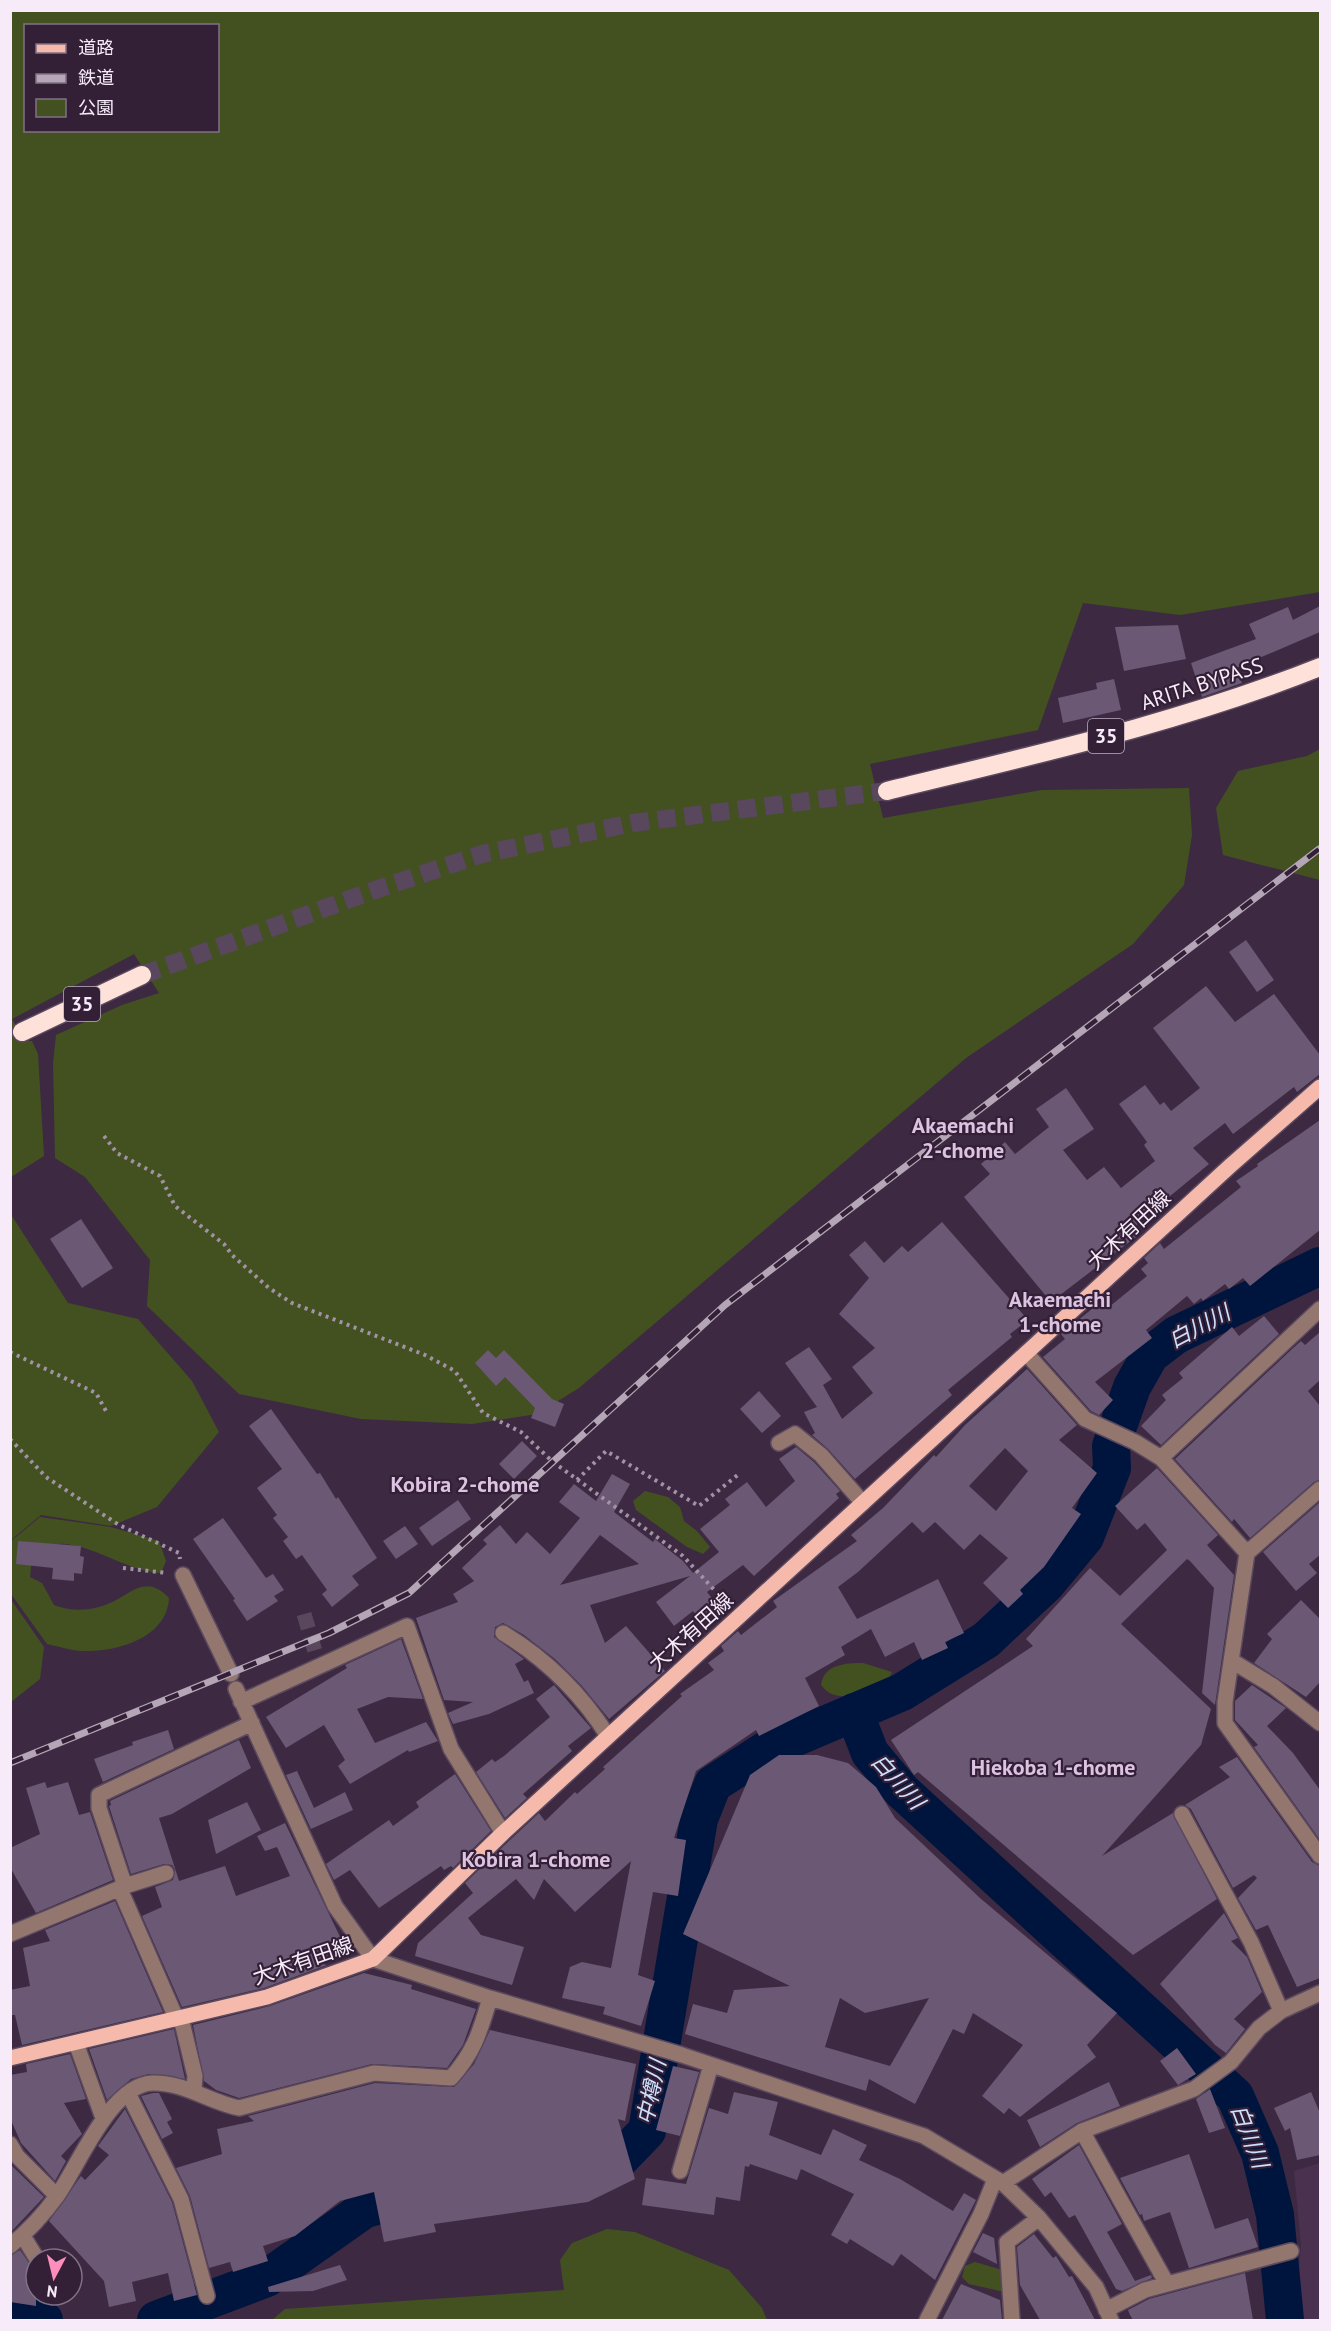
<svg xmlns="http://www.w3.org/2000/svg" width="1331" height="2331" font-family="'PT Sans','Noto Sans JP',sans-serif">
<rect width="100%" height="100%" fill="#3d2a42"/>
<!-- built -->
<path fill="#49314f" d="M1320,2163v157h-20l-4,-15 5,-61 -7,-73z"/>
<!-- green -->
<path fill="#435121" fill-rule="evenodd" d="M11,11h1309v581l-140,23 -97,-12 -45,127 -168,34 13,54 159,-28 147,-2 3,47 -8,50 -51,59 -167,114 -387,330 -42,26 -65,10 -111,-5 -122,-25 -92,-88 3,-46 -65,-83 -30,-19 -2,-95 3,-28 66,-30 37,-12 -25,-39 -122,65 14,22h6l6,13 6,102 -33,21zM26,26h192v104h-192z
M1320,749v131l-97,-25 -7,-47 22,-37 69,-15z
M10,1213l58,90 70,16 54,62 27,51 -62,75 -46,19 -70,-11 -30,25z
M645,1491l23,6 12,10 4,14 13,10 13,16 -7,7 -16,-7 -51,-37 -3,-9z
M40,1517l71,10 48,14 7,20 -5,12c-33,-2 -62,-25 -95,-29 -10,-1 -23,3 -33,5l-3,28 12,6 12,22c17,7 39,6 56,-2 21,-9 36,-30 59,-5 -2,40 -52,54 -86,53 -12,0 -25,-5 -36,-7l-36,-50 -1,-52z
M10,1598l34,49 -4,32 -29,23z
M863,1663l29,9 -4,8c-19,10 -50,28 -67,5 3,-21 25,-22 42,-22z
M607,2229l28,3 94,38 33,38 5,12h-495l13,-11 279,-19 -4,-30 12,-17z
M975,2262l34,10v21l-40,-9 -7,-7 3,-11z"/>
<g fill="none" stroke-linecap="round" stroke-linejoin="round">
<!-- river -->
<path stroke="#00153d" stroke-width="38" d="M854,1712l16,41 32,38 333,305 25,57 15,62 10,105
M587,2181l29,-18 31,-32 52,-312 14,-35 53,-34 136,-58 84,-52 60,-56 39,-47 27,-69 -1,-22 21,-59 18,-32 26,-20 144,-69
M10,2311l34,9
M156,2320l111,-42 98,-69 61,-16"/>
</g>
<!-- building -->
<path fill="#6a5874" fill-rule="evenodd" d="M1320,606v26l-84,36 6,15 -40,14 -11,-34 65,-24 -7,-15 39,-17 5,13z
M1178,625l8,34 -62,12 -9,-44z
M1114,679l7,31 -58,13 -5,-25 39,-9 -1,-6z
M1246,940l28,40 -17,12 -28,-40z
M1206,986l29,36 39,-28 46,61v19l-23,18 -3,-5 -61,47 -8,-11 -32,25 16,16 -68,56 -5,6 5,7 -90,69 -87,-105 26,-23 -9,-10 24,-22 10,12 34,-27 -13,-18 30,-21 28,41 -31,21 24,30 17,-13 17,21 34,-27 -11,-16 3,-3 -28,-38 26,-19 15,20 4,-3 7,9 29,-23 -47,-60z
M1320,1120v110l-70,56 -7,-8 -14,11 -4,-5 -22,17 -2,-3 -7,6 -7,-8 -41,34 6,8 -57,44 18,18 -14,15 -8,-4 -48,-54 22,-18 -4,-5 42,-34 6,7 38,-31 -6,-7 7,-6 -4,-5 16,-15 4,6 77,-62 -5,-6 22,-15 -1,-2z
M81,1219l32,49 -31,20 -32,-49z
M942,1222l86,98 -18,14 2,3 -64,53 4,5 -97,84 -27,-30 -16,-14 3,-2 -11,-21 13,-5 -32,-44 24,-16 23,32 -9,6 19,34 31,-26 -21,-26 23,-19 -36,-34 30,-36 -20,-23 16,-14 19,22 18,-17 6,6z
M1264,1316l15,18 -118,111 -20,-19 25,-26 -4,-5 21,-17 -4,-5 53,-46 7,9z
M1320,1332v48l-12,11 12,15v74l-6,2 -64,56 -16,-19 -2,3 -57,-63 117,-110 9,-8 4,4z
M488,1350l8,8 8,-8 48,49 12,5 -9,23 -24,-9 4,-10 -30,-31 -9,9 -21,-23z
M1027,1369l50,56 -18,15 38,33 -25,35 9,6 -37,53 -24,23 3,4 -15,14 -25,-25 25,-25 -28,-24 -16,16 -29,-28 -12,11 -11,-11 -54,50 -20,15 19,32 81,-40 26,54 -19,9 3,6 -26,12 -8,-18 -29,15 -14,-28 -30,18 4,8 -40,23 14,28 -60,30 -3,-6 -60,41 -22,67 12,2 -8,56 -25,-4 -15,83 17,6 -14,45 -38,-12 2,-7 -43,-9 8,-31 12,-5 29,6 20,-107 -56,51 -31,-33 -10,21 -18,-21 -48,39 13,17 43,12 -12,38 -97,-29 3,-13 55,-50 -8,-10 45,-43 29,-27 6,8 30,-29 2,2 28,-25 -2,-2 79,-71 -2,-2 34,-24 -6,-7 16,-12 -3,-5 17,-15 3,4 36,-28 -4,-6 84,-60 -6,-6 32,-27 51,-53 2,2 29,-32zM1005,1448l23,23 -32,40 -27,-25z
M759,1391l22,25 -19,17 -22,-24z
M271,1409l46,65 3,-1 16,26 2,-2 39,61 -25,18 7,9 -27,22 -10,-13 5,-4 -25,-35 -6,4 -13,-18 5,-4 -15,-19 4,-3 -20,-27 25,-19 -33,-43z
M522,1441l15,15 -23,23 -15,-15z
M796,1447l18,15 26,29 -4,3 3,4 -85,78 -11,-11 -36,27 12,15 -17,16 -9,-12 -19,15 -18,-24 34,-26 -100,29 15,38 21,-17 39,45 -56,48 -27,-33 -27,-27 -31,-24 -21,-12 -8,4 -1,10 30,22 -9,5 9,18 4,-2 6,13 -45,21 -36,10 -5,-11 25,-11 -29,-2 -28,-82 42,-16 -5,-8 21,-13 -12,-13 25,-24 -4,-4 17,-15 16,19 11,-12 23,22 30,-36 -21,-16 15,-18 22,17 16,-27 18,10 -16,28 39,30 2,-3 28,22 10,12 26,-21 -19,-23 30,-24 -5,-6 22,-17 19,25 29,-26 -16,-22zM600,1535l39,29 -79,21z
M1157,1468l61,67 -11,10 27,30 -19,130 -13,-12 12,-105 -24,-27 -3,-2 -66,65 90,85 -10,36 -99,111 71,-43 44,86 -84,56 -215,-183 -4,3 -23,-35 142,-94 -7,-7 64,-71 30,28 47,-46 -22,-27 -8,7 -22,-24z
M458,1500l13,19 -39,27 -13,-18z
M1320,1502v53l-11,9 8,9 -21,18 -33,-39z
M223,1518l43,60 7,-4 11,16 -10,6 4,5 -31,20 -14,-21 2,-1 -42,-60z
M405,1526l13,18 -22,15 -13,-18z
M18,1541l63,5 -1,10 4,1 -2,17 -8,-1v8l-22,-2 1,-11 -37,-4z
M1301,1600l19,19v63l-14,15 -52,-34 18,-24 -5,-5z
M401,1639l22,60 -35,-2 -31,12 18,34 51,-21 12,19 -29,11 -1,-2 -58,34 -12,-18 7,-6 -21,-35 -38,23 -20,-31 81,-49 -2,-3z
M554,1685l37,43 -23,18 4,5 -49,43 4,4 -22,20 -29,-46 16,-13 3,3 9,-6 46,-39 -14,-18z
M1252,1685l34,23 -19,18 26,27 27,37v50l-66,-93 4,-2 -23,-25v-19z
M168,1730l6,19 -71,33 -9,-23 39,-14 -1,-3z
M239,1740l12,28 -79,46 -13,4 20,63 46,-15 11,30 54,-20 -13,-29 -12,4 -8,-15 28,-13 60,124 -31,15 13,3 -63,23 -82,19 -40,-91 20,-9 -7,-20 18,-7 2,-10 -3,-5 -8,-1 -33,10 -22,-68 2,-1 -1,-4z
M779,1755h38l31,8 28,24 19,31 85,80 137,115 -30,32 9,12 -76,60 -11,-9 -5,6 -22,-18 41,-51 -50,-32 -9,21 -11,-5 -38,75 -46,-25 -3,12 -181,-57 8,-30 34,9 7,-23 56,-4 -107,-52 67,-159zM840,1998l25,15 64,-15 -39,68 -65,-19z
M1237,1757l75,105 8,4v112l-23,9 -29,-62 -12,5 -18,-32 19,-20 -3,-3 -21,13 -42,-79 -6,-4 45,-28 -11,-10z
M297,1771l17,37 31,-16 8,18 -42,19 -25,-54z
M455,1774l36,57 -38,37 -2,-2 -7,4 -3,-4 -62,42 -29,-38 -16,10 -8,-16 63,-44 4,6 26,-19 -3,-5z
M45,1782l2,6 21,-6 11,33 11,-3 23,68 -77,33 -26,-46v-19l30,-14 -14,-46z
M247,1802l14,28 -45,24 -8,-34z
M115,1901l48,111 -141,33 -7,-30h-5v-25l20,-4 -7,-38 27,-7 -5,-11z
M1224,1913l14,25 -7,3 16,16 15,35 -28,27 11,10 -19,24 -11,-8 -55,-61z
M364,1973l48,12 -1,4 65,20 -13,36 -16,23 -75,-4 -133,34 -23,-8 -12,-9 -11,-56 77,-19z
M174,2029l11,50 -36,-5 -18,5 -24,21 -18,-51z
M490,2030l146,34 -11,57 -7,-2 17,60 -47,23 -154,22 2,8 -52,10 -10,-50 -34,9 -45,35 -32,10 5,15 -35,11 -3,-10 -21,6 -19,-72 -14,-28 46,-14 -5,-25 37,-8 -6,-5 127,-33 79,4 20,-23z
M1177,2048l19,26 -18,11 -18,-24z
M70,2054l16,45 -22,4 18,31 -21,22 5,5 -11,20 -34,-38 -11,-25v-43l17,-3 -1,-8z
M673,2066l26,6 -19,64 -24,-6z
M1109,2082l11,24 -43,17 -37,24 -13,-27z
M1210,2089l15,39 -16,5 -13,-34z
M734,2092l44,10 -9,33 52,20 12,-26 34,16 -8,15 41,19 53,32 11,-18 12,7 -41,80 -34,-26 -8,12 -43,-27 -3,5 -16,-9 23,-41 -53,-25 -4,11 -47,-16 -1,3 -4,-1 -5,35 -24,-4 -2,18 -72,-10 4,-27 40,6 23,-76 19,6z
M1311,2092l9,21v42l-23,5 -7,-32 -5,3 -11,-23z
M153,2093h6l13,26 -5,3 6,11 -11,6 -21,-43z
M125,2109l47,93 25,93 -23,6 -6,-28 -36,9 4,19 -27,6 -5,-26 -55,-60 32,-45 4,4 24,-25 -11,-9z
M1079,2145l43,79 -15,8 28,49 16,-6 1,3 -30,13 -6,-2 -41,-74 -6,3 -18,-26 -6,5 -13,-18z
M1189,2154l26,75 33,-11 10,29 -69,21 -19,-56 -26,9 -2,-7 -2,1 -20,-37z
M10,2164l34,33 -34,36z
M983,2233l11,5 3,26 -24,-12z
M1034,2234l19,24 3,-2 13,21 3,-1 23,44h-55l-20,-35 -3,-38z
M20,2250l16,23v33l-26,-4v-46z
M340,2265l7,15 -34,11 -44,1 -1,-5z
M1245,2273l8,47h-120l-3,-5 -2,-5 21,-11z
M961,2284l39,16 2,20h-60z"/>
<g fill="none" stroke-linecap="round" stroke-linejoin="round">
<!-- minor-tunnel -->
<path stroke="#59475e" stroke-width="15" stroke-dasharray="15 8" stroke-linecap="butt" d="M304,1614l15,51"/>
<!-- highway-tunnel -->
<path stroke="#59475e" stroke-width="18" stroke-dasharray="18 9" stroke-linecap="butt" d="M142,975l230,-84 110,-37 151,-31 254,-32"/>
<defs>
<path id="minor" d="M1026,1353l59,66 50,23 26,16 86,95 -22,149v21l95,133
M779,1443l16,-9 26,21 42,48
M1161,1458l159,-149
M1247,1553l73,-64
M183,1575l48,99
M503,1633c43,26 79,62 105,103
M1232,1661l41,25 47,37
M236,1689l99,217 38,53 117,39 192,57 242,81 79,47 36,35 57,69 15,33
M241,1702l166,-76 44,123 52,84
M1182,1814l69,128 30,69
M125,1886l-26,-78v-13l153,-72
M120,1889l57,131
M10,1934l115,-48 41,-13
M181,2018l14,58 -1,14
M76,2043l27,75
M128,2093l53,106 26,97
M1082,2131l85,153
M10,2144l7,12 40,40
M680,2171l31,-106
M1003,2183l79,-52 112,-42 37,-27 28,-34 22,-17 39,-18
M23,2236l14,23
M10,2246c17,-14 34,-32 47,-50 21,-29 53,-111 95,-113 32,-1 57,19 87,25l135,-35 77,5c24,-27 29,-47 39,-80
M1106,2310l39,-20 146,-39
M927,2320l54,-106 14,-35
M1012,2320l-5,-78 32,-24"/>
<path id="major" d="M10,2058l257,-61 106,-38 130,-126 727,-667 90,-79"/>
<path id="highway" d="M887,791c146,-36 293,-68 433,-124
M22,1032l120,-57"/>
</defs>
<!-- minor casing -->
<use href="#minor" stroke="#5b495f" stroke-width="18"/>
<!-- major casing -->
<use href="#major" stroke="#5b495f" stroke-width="18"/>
<!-- highway casing -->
<use href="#highway" stroke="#5b495f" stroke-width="21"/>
<!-- path -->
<path stroke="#a192a5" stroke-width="4" stroke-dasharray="3 4.5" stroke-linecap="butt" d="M104,1136l13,17 43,23 15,30 49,38 8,11 37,33 23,15 133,52 30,16 28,42 38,19 32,30 130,94 45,49
M10,1352l86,41 10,18
M10,1439l36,38 73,48 60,28 1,6
M577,1480l29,-29 93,55 40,-32
M123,1568l44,5"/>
<!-- minor -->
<use href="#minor" stroke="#93776f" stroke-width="15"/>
<!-- major -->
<use href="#major" stroke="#f5baab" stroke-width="15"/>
<!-- highway -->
<use href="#highway" stroke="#fee1d9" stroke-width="18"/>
<defs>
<path id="rail" d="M10,1763l319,-130 80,-40 316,-288 594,-456"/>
</defs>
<!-- rail casing -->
<use href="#rail" stroke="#b4a5b7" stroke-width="7"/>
<!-- rail -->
<use href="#rail" stroke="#332037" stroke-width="4.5" stroke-dasharray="14" stroke-linecap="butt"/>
</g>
<g text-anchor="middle" stroke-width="4.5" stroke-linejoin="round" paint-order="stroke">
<!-- shield labels -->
<g fill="#332037" stroke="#bcaec0" stroke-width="1.5">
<rect x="1088" y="719" width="36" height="34" rx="4.5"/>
<rect x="64" y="987" width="36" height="34" rx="4.5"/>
</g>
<g font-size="20" font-weight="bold" fill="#f7ebfa">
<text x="1106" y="743">35</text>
<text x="82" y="1011">35</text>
</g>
<!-- street labels -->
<g font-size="21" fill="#f7ebfa" stroke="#332037">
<text transform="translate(1202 684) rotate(-18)" y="7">ARITA BYPASS</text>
<text transform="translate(1129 1230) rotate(-43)" y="7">大木有田線</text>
<text transform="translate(691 1632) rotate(-42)" y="7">大木有田線</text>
<text transform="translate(303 1961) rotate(-19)" y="7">大木有田線</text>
</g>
<!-- neighbourhood labels -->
<g font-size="22" font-weight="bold" fill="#dbc3e1" stroke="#332037">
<text x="963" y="1133">Akaemachi<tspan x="963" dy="25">2-chome</tspan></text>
<text x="1060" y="1307">Akaemachi<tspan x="1060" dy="25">1-chome</tspan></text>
<text x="465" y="1492">Kobira 2-chome</text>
<text x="1053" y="1775">Hiekoba 1-chome</text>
<text x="536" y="1867">Kobira 1-chome</text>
</g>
<!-- water labels -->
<g font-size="22" font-style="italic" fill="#cde1fe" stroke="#332037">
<text transform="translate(1199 1326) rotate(-28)" y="8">白川川</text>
<text transform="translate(898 1781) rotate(48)" y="8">白川川</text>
<text transform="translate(651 2092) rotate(-78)" y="8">中樽川</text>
<text transform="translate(1250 2136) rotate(69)" y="8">白川川</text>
</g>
</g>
<!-- border -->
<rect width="1331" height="2331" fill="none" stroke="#f7ebfa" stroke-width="24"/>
<!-- legend -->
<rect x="24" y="24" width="195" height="108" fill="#332037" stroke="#817185" stroke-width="1.5"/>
<rect x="36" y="44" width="30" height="9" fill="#f5baab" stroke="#817185" stroke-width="1.5"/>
<text x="78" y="54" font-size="18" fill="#f7ebfa">道路</text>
<rect x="36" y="74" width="30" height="9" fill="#b4a5b7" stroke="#817185" stroke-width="1.5"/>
<text x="78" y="84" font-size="18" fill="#f7ebfa">鉄道</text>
<rect x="36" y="99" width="30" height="18" fill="#435121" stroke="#817185" stroke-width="1.5"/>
<text x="78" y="114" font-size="18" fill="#f7ebfa">公園</text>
<!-- north arrow -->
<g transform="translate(54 2277) rotate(187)"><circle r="28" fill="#332037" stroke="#817185" stroke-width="1.5"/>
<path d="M0-4.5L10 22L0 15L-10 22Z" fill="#fe8ebb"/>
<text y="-9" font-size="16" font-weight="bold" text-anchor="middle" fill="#f7ebfa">N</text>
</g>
</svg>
